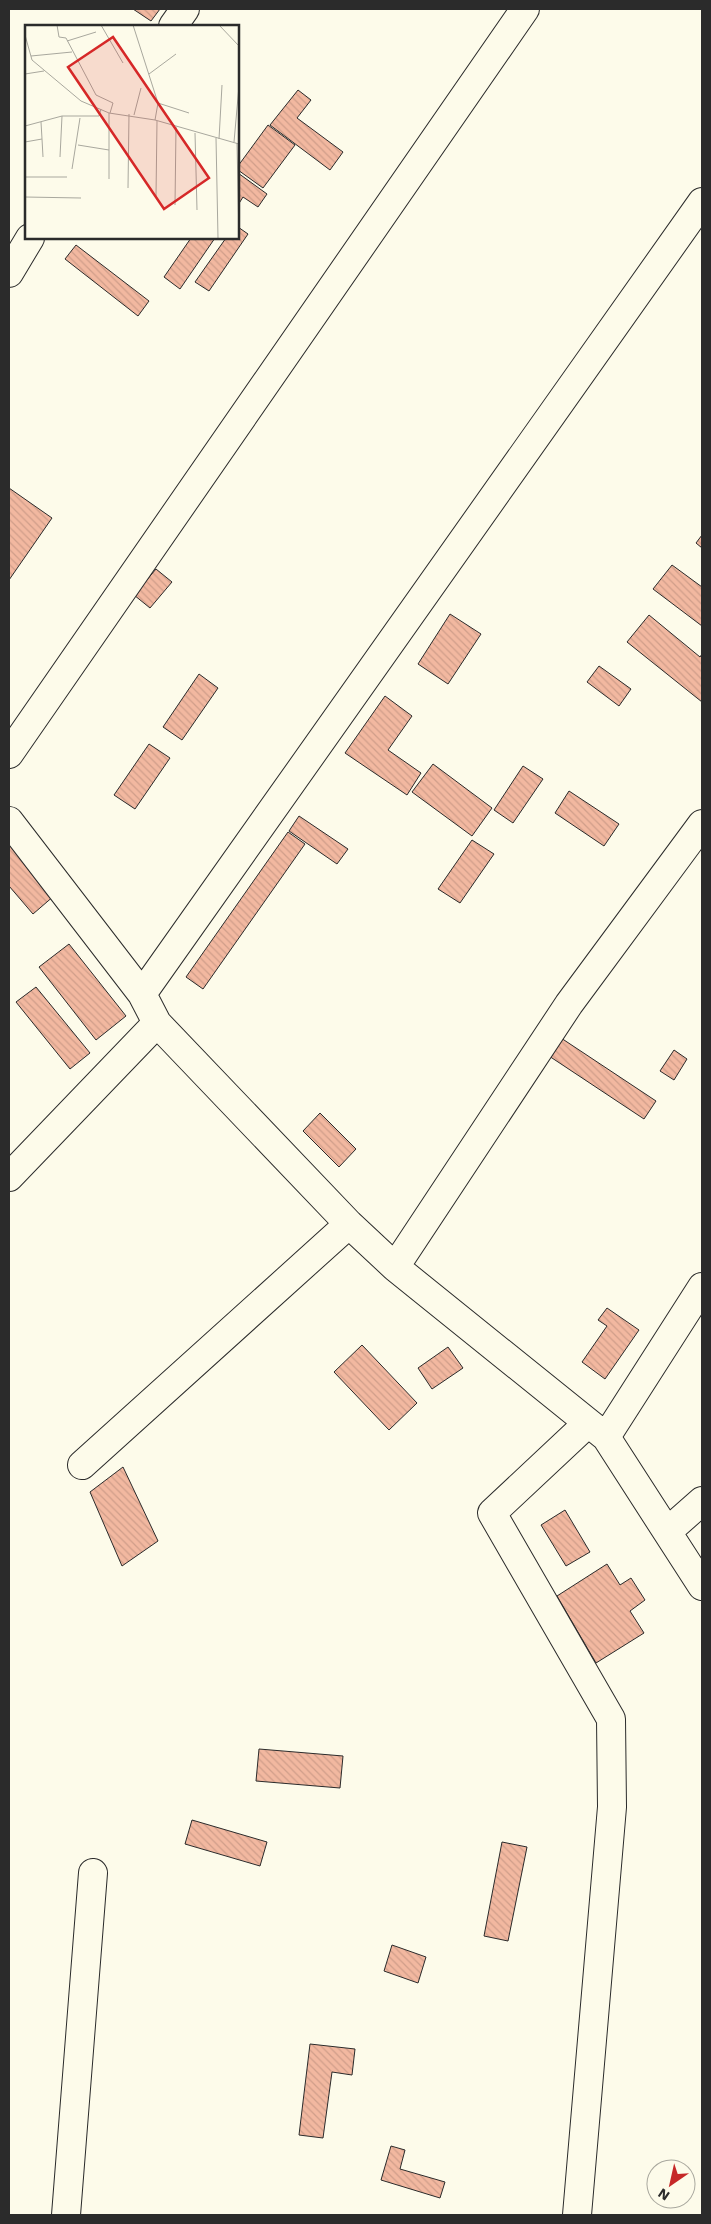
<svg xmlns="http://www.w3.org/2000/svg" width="711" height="2224" font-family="'Work Sans',sans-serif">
<defs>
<pattern id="building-back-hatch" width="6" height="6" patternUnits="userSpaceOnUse" patternTransform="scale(1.25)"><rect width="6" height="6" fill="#f2b8a0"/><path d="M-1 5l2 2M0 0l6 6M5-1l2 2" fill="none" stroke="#d09e8a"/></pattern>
</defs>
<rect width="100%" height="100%" fill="#fdfbea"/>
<!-- building -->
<path fill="url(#building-back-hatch)" stroke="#2b2b2b" d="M133,9h27l-9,12z
M298,90l13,10 -14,18 46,34 -13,18 -60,-45z
M268,125l27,20 -32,43 -25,-18v-4z
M238,173l29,21 -9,13 -15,-10 -5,8z
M238,227l10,7 -39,57 -14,-9 31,-44h12z
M191,238h24l-35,51 -16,-12z
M76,245l73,56 -11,15 -73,-57z
M9,488l43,30 -43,62z
M702,535v13l-6,-5z
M672,565l30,22v39l-49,-37z
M156,569l16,13 -22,26 -16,-13z
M450,614l31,20 -33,50 -30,-20z
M649,615l51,42 2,-3v48l-75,-60z
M599,666l32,23 -12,17 -32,-24z
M199,674l19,14 -36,52 -19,-13z
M385,696l27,20 -24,34 33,23 -14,22 -62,-42z
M149,744l21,14 -35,51 -21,-14z
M433,764l59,44 -20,28 -60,-44z
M523,766l20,13 -30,44 -19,-13z
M569,791l50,33 -15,22 -49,-33z
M299,816l49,33 -11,15 -48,-33z
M288,832l17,12 -102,145 -17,-12z
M472,840l22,14 -34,49 -22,-14z
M9,842l46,53 -22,19 -24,-28z
M69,944l57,72 -30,24 -57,-73z
M36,987l54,66 -20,16 -54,-67z
M558,1036l98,65 -12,18 -98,-65z
M674,1050l13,9 -13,21 -14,-9z
M320,1113l36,36 -17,18 -36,-36z
M607,1308l32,22 -34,49 -23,-17 25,-36 -9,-6z
M362,1345l55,58 -28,27 -55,-58z
M448,1347l15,21 -31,21 -14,-21z
M123,1467l35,74 -36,25 -32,-74z
M565,1510l25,42 -24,14 -25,-41z
M607,1564l13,21 11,-7 14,22 -15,11 14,22 -48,30 -39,-67z
M259,1749l84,7 -3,32 -84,-7z
M192,1820l75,22 -7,24 -75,-22z
M502,1842l25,5 -19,94 -24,-5z
M392,1945l34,12 -8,26 -34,-12z
M310,2044l45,5 -3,26 -20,-3 -9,66 -24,-3z
M391,2146l14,4 -5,19 45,13 -5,16 -59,-18z"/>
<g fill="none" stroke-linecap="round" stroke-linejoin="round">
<defs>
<path id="minor" d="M173,26l12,-17
M9,273l21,-35
M9,754l516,-745
M9,821l133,173 15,29 192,201 46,43 211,170 96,149
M142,994l560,-792
M9,1177l148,-154
M395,1267l174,-263 133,-180
M606,1437l96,-150
M82,1465l267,-241
M668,1531l34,-30
M66,2215l27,-342
M577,2215l35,-408 -1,-88 -119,-206 96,-90"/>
</defs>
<!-- minor casing -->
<use href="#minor" stroke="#2b2b2b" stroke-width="30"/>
<!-- minor -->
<use href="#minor" stroke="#fdfbea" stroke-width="28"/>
</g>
<!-- overview -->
<g transform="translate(25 25)">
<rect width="214" height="214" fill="#fdfbea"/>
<path fill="none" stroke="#a9a89e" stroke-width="1" d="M32,0l2,12 7,1 30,57 17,8 -3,10M76,0l22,38M108,0l25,78 -3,17M194,0l20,21M0,10l7,25 49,41 28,12 46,7 84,24M42,16l29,-9M6,31l41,-4M0,49l19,-3M124,49l27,-20M133,78l31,10M84,88v66M109,90l7,-27M0,101l37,-10h37l2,-7M170,108l2,77M191,113l2,100M17,114l1,18M194,114l3,-54M0,117l17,-3 -1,-17M209,117l5,-56M212,118l2,95M53,120l31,5M35,132l2,-41M47,144l8,-51M0,152h42M103,163l1,-74M131,171l1,-75M0,172l56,1M150,180l1,-78"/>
<path fill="#d62828" fill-opacity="0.15" stroke="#d62828" stroke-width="2.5" d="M88,12l96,141 -45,31 -96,-142z"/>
<rect width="214" height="214" fill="none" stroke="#2b2b2b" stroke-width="2.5"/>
</g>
<!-- border -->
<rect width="711" height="2224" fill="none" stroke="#2b2b2b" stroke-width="20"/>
<!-- north arrow -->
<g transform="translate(671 2184) rotate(214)"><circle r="24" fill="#fdfbea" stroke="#a9a89e"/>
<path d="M0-4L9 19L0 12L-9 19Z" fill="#c62828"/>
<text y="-8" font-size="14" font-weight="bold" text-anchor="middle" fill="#2b2b2b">N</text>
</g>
</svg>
